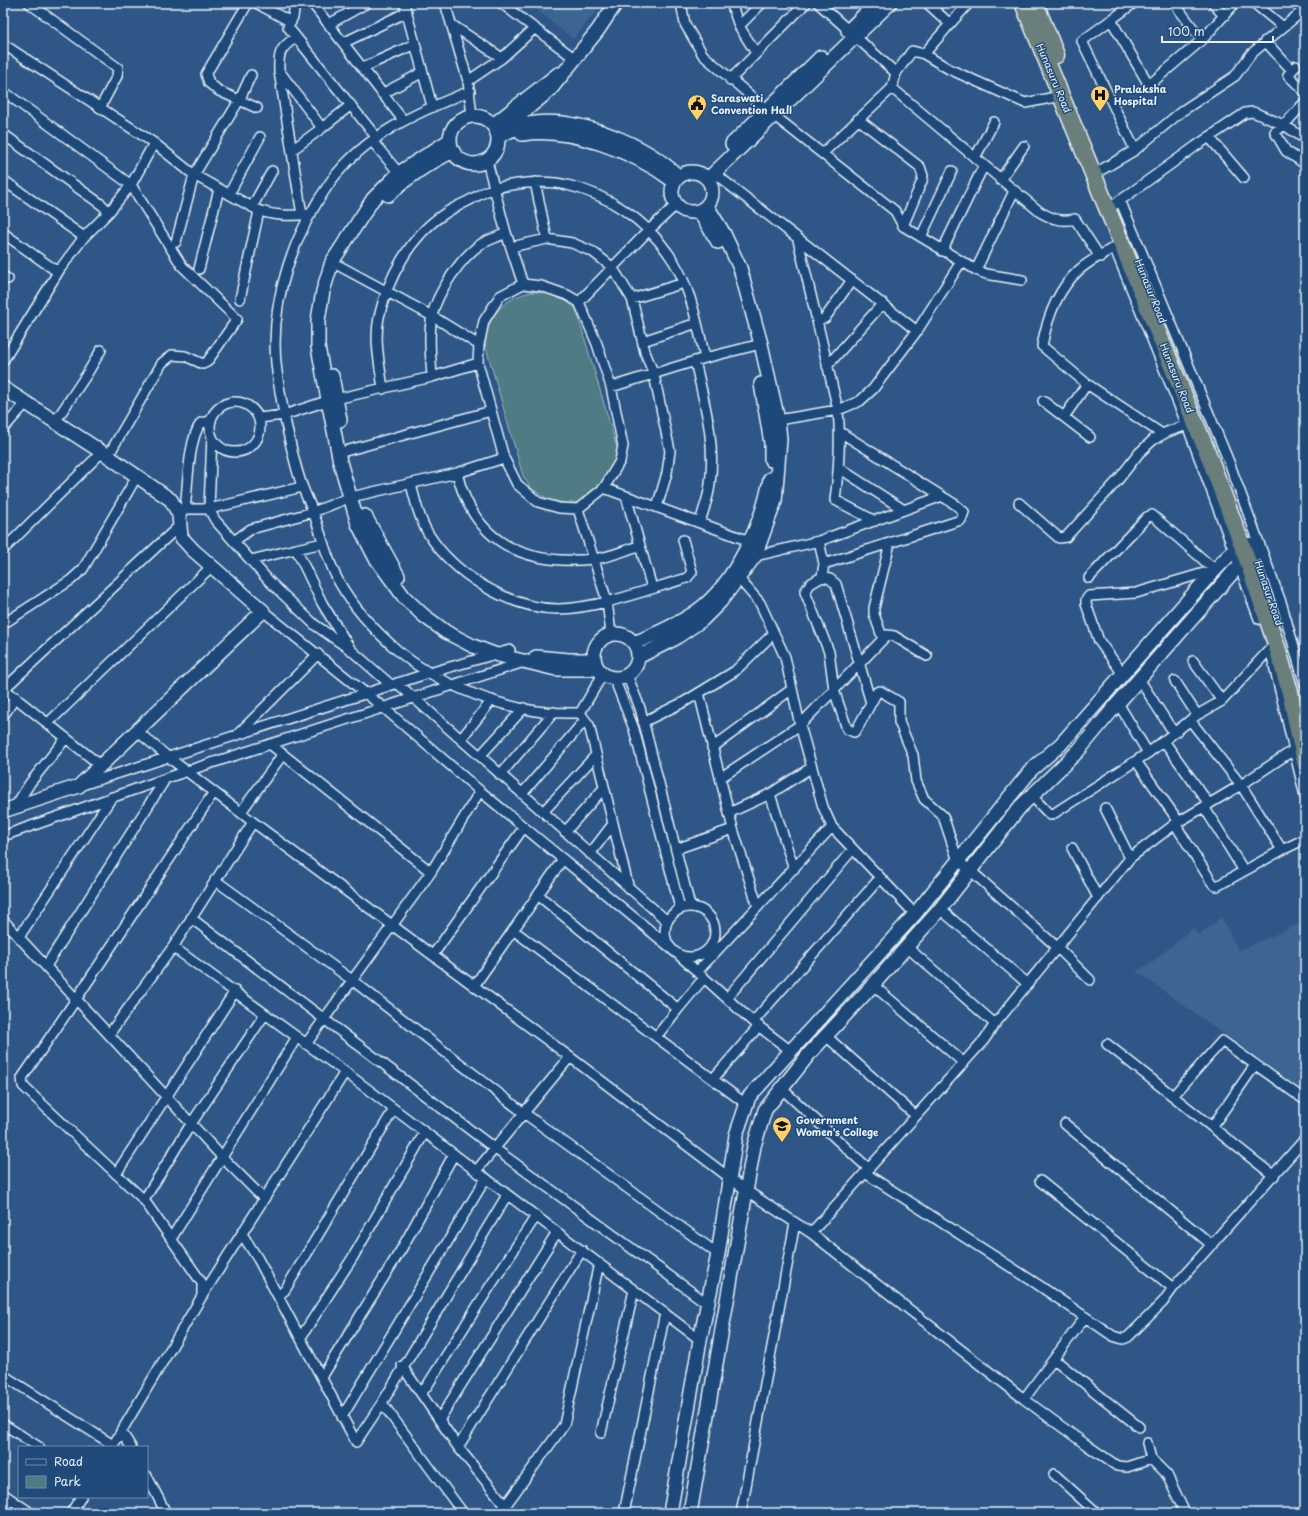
<svg xmlns="http://www.w3.org/2000/svg" width="1308" height="1516" font-family="'Playpen Sans',sans-serif">
<rect width="100%" height="100%" fill="#2e5787"/>
<filter id="ink" filterUnits="userSpaceOnUse"><feTurbulence type="fractalNoise" baseFrequency=".025" numOctaves="2"/><feDisplacementMap in="SourceGraphic" scale="8" xChannelSelector="R" yChannelSelector="G"/><feConvolveMatrix kernelMatrix="1 2 1 2 8 2 1 2 1" color-interpolation-filters="sRGB"/></filter>
<g filter="url(#ink)">
<!-- built -->
<path fill="#3d6593" d="M529,3h75l-31,36z
M1221,917l18,34 66,-30v171l-169,-121 14,-7 43,-36 6,8z"/>
<!-- green -->
<path fill="#4f7c84" stroke="#9cb6be" d="M531,292c18,-1 32,4 45,17l42,142 -3,21 -31,29 -14,3 -21,-4 -18,-12 -8,-12 -38,-132c2,-28 19,-46 46,-52z"/>
<g fill="none" stroke-linecap="round" stroke-linejoin="round">
<defs>
<path id="street" d="M29,3l89,65 -1,8 -17,32
M248,3l-42,71 3,9 10,8 38,17
M256,3l35,19
M295,3l-2,14 -5,10 89,111
M312,3l91,117
M404,3l28,103
M445,3l23,78 4,35
M501,3l73,55
M681,3l4,21 18,31 64,55 128,101 8,15 73,44 10,4 36,6
M731,3l8,23 17,27
M818,3l78,70 -4,15 148,124c12,7 21,10 35,7l25,38
M1174,3l28,37
M1213,3l11,13
M1254,3l28,23
M1111,20l23,-17
M329,24l38,-21
M950,24l19,-21
M452,25l50,33
M739,26l23,-23
M296,37c-15,11 -18,14 -17,34l23,144
M1265,41l23,25
M343,43l64,-31
M3,44l151,99 40,32 58,32c18,10 39,9 59,7
M924,54l25,15 76,34 36,-7
M1296,66l-8,9 17,17
M362,68l53,-24
M280,72l42,56 29,-23
M896,73l16,-22 12,3 26,-30 -23,-21
M730,80l76,-77
M468,81l34,-23 33,-30
M3,91l128,94 -22,27
M470,91c-52,21 -104,43 -139,90 -37,52 -61,118 -55,182 2,20 6,41 10,61 5,21 9,44 17,64 3,8 7,16 10,24 9,23 14,49 26,70 15,26 35,48 57,67 35,31 93,55 140,62 14,2 29,2 44,2l23,-39
M382,94l41,-22
M858,119l62,48 3,9 -1,5 -19,45
M3,134l99,71 7,7 -25,25 -24,32 -5,1 -52,-37
M1209,137l35,41
M1305,139l-21,-14 -9,7 11,19 19,13
M372,141l27,32
M292,150l30,-22
M1135,150l-53,-109 29,-21 38,65 53,-45 33,-37
M823,153l69,-65
M975,158l19,-36
M487,161l19,72 17,51
M1101,170l34,-20 47,-39 53,-35 16,-22 54,-45
M714,173l203,158
M3,180l81,57
M1000,180l24,-34
M535,182l12,57
M229,194l31,-57
M1120,200l109,262 52,140 24,83
M252,207l20,-36
M1107,210l89,-64 49,-33 8,-1 31,13 21,-23
M921,237l31,-66
M798,240l40,170c3,30 1,59 -3,90l40,21
M176,242l18,-67 46,-76 11,-24
M511,247l36,-8 25,4 21,9 19,15 20,32 13,53 9,23 16,76 -3,22 -10,34
M1115,247c-12,7 -26,14 -36,23 -22,20 -32,48 -37,76l45,38 75,50
M942,251l42,-86
M1117,254l70,171 72,194
M332,262l100,54 47,29
M199,269l20,-80
M976,270l38,-79
M3,276l5,3
M240,299l19,-88
M632,299l52,-16
M579,302l70,-72 27,-25
M817,320l8,-2 27,-38
M643,341l54,-18
M3,361l57,-92
M695,361c9,41 21,80 15,123 -1,13 -7,26 -10,39
M827,366l56,-63
M432,377c-1,-19 -4,-42 0,-61 5,-23 29,-59 49,-72 7,-4 17,-7 25,-11
M611,387l94,-29 56,-14
M383,389c-3,-24 -9,-48 -4,-72 9,-39 31,-81 65,-103 7,-5 16,-9 24,-13 8,-4 18,-11 27,-13 23,-5 49,-9 72,-3 40,9 78,35 101,68 22,30 29,70 37,105
M1043,401l47,36
M210 427a25 25 0 1 1 50 0a25 25 0 1 1-50 0Z
M1064,417l23,-33
M259,418l25,-3 43,-14 105,-24 46,-14
M778,420l60,-10 22,-9 13,-12 44,-58 44,-69
M55,422l32,-48 14,-24
M3,429l23,-26
M212,436l-3,73 6,11 54,61 46,44 36,25
M338,453l153,-42
M108,456l54,-93 10,-8 13,1 18,8 4,-2 30,-43 -55,-53 -51,-81 23,-42
M839,468l65,42
M457,473c17,70 68,93 136,86 15,-1 32,-9 46,-13
M411,484c4,16 8,34 17,49 25,41 83,77 132,76 43,-2 86,-19 127,-31l5,-6 -9,-32
M604,488l151,55
M626,496l26,92
M1019,503l40,35 7,-1 52,-57 21,-27 14,-13 14,-8 26,-9
M185,509h24l93,-22
M578,509l29,92 4,33
M181,513l4,-4c3,-22 3,-70 16,-86l10,-2
M234,541l17,-12 62,-17 38,-15 106,-24 47,-15 13,26 21,18 21,6 19,1 26,-21 16,-27 3,-15 -12,-59 -14,-43 -18,-42 -12,-7 -26,-9 -18,-2 -23,12 -16,25 -5,24 -1,18 26,95
M819,541l5,23 -2,13 -12,7 -5,8 24,60 5,38 13,39 7,3 3,-3 20,-37 3,-1 19,11v20l14,33 3,26 8,18 19,17 15,45 13,10 86,76 33,33
M296,549l27,-6
M3,550l99,-98
M755,556l64,-15 123,-45
M251,560l45,-11 26,54 29,47 40,35
M824,564l137,-44 3,-8 -8,-7 -116,-73
M735,574l25,29 25,54 15,68 23,82 9,20 83,87
M822,577l8,2 6,5 35,119
M1089,578l58,-61 5,-2 63,55
M263,611l121,97 96,83 -49,81 -125,172
M3,624l68,-44 12,-11 54,-93
M883,639l-9,-25v-6l16,-65
M1272,657l33,139
M1193,661l29,40
M1123,674l-24,-33 -13,-37v-4l3,-4 47,-3 68,-20 6,2
M627,675l13,33 50,198
M614,678l20,51 46,179
M1139,679l35,54
M1175,681l22,34
M397,683l270,238
M3,688l97,77
M4,689l175,-163
M699,693l34,136 25,78
M1118,703l30,50 49,-38 25,-14 48,-52 7,-2
M580,713l9,12 40,164
M3,716l13,-19
M1190,720l51,65 41,65 23,-11
M643,722l41,-20 51,-31 39,-38
M47,724l164,-157
M136,730l32,27 85,65 317,235 177,134 64,42 213,166 64,47 29,20 10,1 24,-8 16,16 18,38
M238,734l80,-80
M461,739l31,-39
M1164,741l45,63
M270,744l161,128
M712,748l80,-59
M480,756l44,-48
M1136,761l43,61
M500,775l54,-63
M720,778l80,-53 87,-90 7,1 33,20
M82,785l347,-112 81,-23
M480,791l191,157
M522,794l63,-74
M770,794l24,75
M1031,795l19,20 3,-1 95,-61
M15,807l15,-24 36,-45
M1204,807l40,64
M1105,808l25,50
M241,812l42,-58
M543,812l53,-57
M729,813l41,-19 42,-27
M253,822l-80,125 172,125 355,268
M1175,824l36,57 3,4 3,1 65,-36
M565,832l39,-44
M3,836l184,-65 337,-109
M1072,848l26,50
M676,849l57,-20
M590,854l23,-30
M215,880l137,100 172,133 194,141
M538,895l140,114 26,-31
M665 932a25 25 0 1 1 50 0a25 25 0 1 1-50 0Z
M940,909l88,75
M191,918l303,230 214,156
M3,920l220,238 41,41
M513,930l233,174
M19,937l93,-140
M907,947l88,77
M433,955l91,-128
M680,956l73,66 38,29
M46,966l120,-188
M697,972l135,-145
M873,985l91,78
M474,986l89,-127
M727,998l126,-149
M753,1022l127,-144
M110,1033l63,-86
M826,1036l90,80
M656,1037l22,-28
M1107,1044l167,132
M713,1079l46,-53
M781,1088l88,81
M1173,1096l49,-55 83,59
M1065,1124l147,121
M1212,1127l43,-62
M476,1171l94,-114
M865,1173l172,111 76,52 10,3 5,-2 35,-35 10,-14 132,-149
M116,1174l119,-183
M1040,1181l133,107
M144,1200l47,-76 74,-110
M811,1233l173,-193 11,-16 135,-166 45,-34 66,-39 57,-38
M242,1234l16,25 98,183 26,-39 125,-208
M171,1239l126,-202
M202,1296v-13l-58,-83 -121,-114 -1,-8 55,-80 137,-206
M278,1296l7,-6 109,-181
M301,1337l52,-80 72,-125
M1054,1359l85,68
M402,1366l56,81 47,58
M3,1375l110,70
M322,1377l80,-129 52,-94
M422,1392l5,-6 51,-81 58,-89
M1024,1399l61,-82
M382,1403l81,110
M342,1417l144,-239
M439,1420l118,-188
M3,1424l36,23
M121,1431l10,16
M601,1433l33,-143
M1147,1443l4,16
M112,1447l90,-151 143,-224
M458,1447l124,-197
M1054,1474l43,39
M147,1476l19,37
M3,1494l28,19
M3,1510l7,-11
M71,1513l10,-16
M500,1513l64,-88 35,-162
M624,1513l41,-200
M741,1513l54,-290"/>
<path id="secondary" d="M848,31l28,-28
M450 140a24 24 0 1 1 48 0a24 24 0 1 1-48 0Z
M498,121l60,-47
M500,128l17,-11 33,-27 48,-60 18,-27
M522,134c47,-8 113,18 150,46
M498,137c11,-6 24,-13 37,-14 46,-5 110,21 143,53
M450,140l-51,33 -26,26 -41,63 -9,29 -5,29v27l22,115 18,62 17,33 29,40 19,18 23,17 27,14 21,8 62,15h42
M732,144l89,-87
M672 192a20 20 0 1 1 40 0a20 20 0 1 1-40 0Z
M708,179l182,-176
M388,195c20,-19 40,-31 65,-44
M699,211l19,31
M332,376l8,44
M761,384l10,59v17
M3,388l105,68 63,44 8,15 2,22 12,13 70,61 -184,175 -76,25
M365,516l33,60
M594 656a22 22 0 1 1 44 0a22 22 0 1 1-44 0Z
M634,643c22,-9 43,-18 63,-32 37,-26 66,-88 73,-132
M536,657l33,3h25
M638,657l36,-18 28,-19 18,-18 35,-46 20,-55 5,-62 -2,-19 -17,-76 -21,-76 -16,-34 -17,-28
M670,1513l30,-173 18,-86 18,-119 13,-38 166,-183 117,-145 29,-25 149,-169c13,-12 23,-29 42,-31
M690,1513l64,-367 11,-36 44,-56 64,-69 67,-76 80,-102 58,-56 40,-48 116,-132 13,-13 9,-3"/>
<path id="highway" d="M1023,3l185,451 34,91 35,102 13,45 15,70
M1035,3l21,52"/>
</defs>
<!-- street casing -->
<use href="#street" stroke="#e8f1f8" stroke-width="12"/>
<!-- secondary casing -->
<use href="#secondary" stroke="#e8f1f8" stroke-width="16"/>
<!-- highway casing -->
<use href="#highway" stroke="#e8f1f8" stroke-width="19"/>
<!-- street -->
<use href="#street" stroke="#1f4a7a" stroke-width="9"/>
<!-- secondary -->
<use href="#secondary" stroke="#1f4a7a" stroke-width="13"/>
<!-- highway -->
<use href="#highway" stroke="#6b7f7c" stroke-width="16"/>
</g>
</g>
<!-- icons -->
<defs>
<symbol id="hospital-pin" viewBox="-11 -11 22 30"><path d="M0 17L-7.5 6A9.5 9.5 0 1 1 7.5 6Z" fill="#ffd166" stroke="#1f4a7a"/><path d="M-5-5h3v3.5h4V-5h3V5h-3V1.5h-4V5h-3Z" fill="#111"/></symbol>
<symbol id="civic-pin" viewBox="-11 -11 22 30"><path d="M0 17L-7.5 6A9.5 9.5 0 1 1 7.5 6Z" fill="#ffd166" stroke="#1f4a7a"/><path d="M-.6-6.5H3V-4.5H.6V-3L4-1V1h2V6H-6V1h2V-1L-.6-3ZM-1.2 2.5V6h2.4V2.5Z" fill="#111"/></symbol>
<symbol id="university-pin" viewBox="-11 -11 22 30"><path d="M0 17L-7.5 6A9.5 9.5 0 1 1 7.5 6Z" fill="#ffd166" stroke="#1f4a7a"/><path d="M0-5L7-2L0 1L-7-2ZM-4 1L0 2.5L4 1V4Q0 6-4 4Z" fill="#111"/></symbol>
</defs>
<g fill-rule="evenodd">
<use href="#hospital-pin" x="1089" y="84" width="22" height="30"/>
<use href="#civic-pin" x="686" y="93" width="22" height="30"/>
<use href="#university-pin" x="771" y="1115" width="22" height="30"/>
</g>
<g text-anchor="middle" stroke-width="3" stroke-linejoin="round" paint-order="stroke">
<!-- street labels -->
<g font-size="10" fill="#e8f1f8" stroke="#1f4a7a">
<text transform="translate(1054 78) rotate(67)" y="4">Hunasuru Road</text>
<text transform="translate(1151 291) rotate(68)" y="4">Hunasur Road</text>
<text transform="translate(1177 378) rotate(68)" y="4">Hunasuru Road</text>
<text transform="translate(1269 593) rotate(71)" y="4">Hunasur Road</text>
</g>
<!-- poi labels -->
<g font-size="10" font-weight="bold" fill="#e8f1f8" stroke="#1f4a7a" text-anchor="start">
<text x="1114" y="93">Pralaksha<tspan x="1114" dy="12">Hospital</tspan></text>
<text x="711" y="102">Saraswati<tspan x="711" dy="12">Convention Hall</tspan></text>
<text x="796" y="1124">Government<tspan x="796" dy="12">Women's College</tspan></text>
</g>
</g>
<!-- margin -->
<rect width="1308" height="1516" fill="none" stroke="#1f4a7a" stroke-width="16"/>
<rect x="8" y="8" width="1292" height="1500" fill="none" stroke="#e8f1f8" stroke-width="1.5" filter="url(#ink)"/>
<!-- legend -->
<rect x="18" y="1446" width="130" height="52" fill="#1f4a7a" stroke="#6f8dac"/>
<rect x="26" y="1459" width="20" height="6" fill="#1f4a7a" stroke="#6f8dac"/>
<text x="54" y="1466" font-size="12" fill="#e8f1f8">Road</text>
<rect x="26" y="1476" width="20" height="12" fill="#4f7c84" stroke="#6f8dac"/>
<text x="54" y="1486" font-size="12" fill="#e8f1f8">Park</text>
<!-- scale -->
<path d="M1162 36v6h111v-6" fill="none" stroke="#e8f1f8" stroke-width="2"/>
<text x="1168" y="36" font-size="12" fill="#e8f1f8" stroke="#1f4a7a" stroke-width="3" paint-order="stroke">100 m</text>
</svg>
